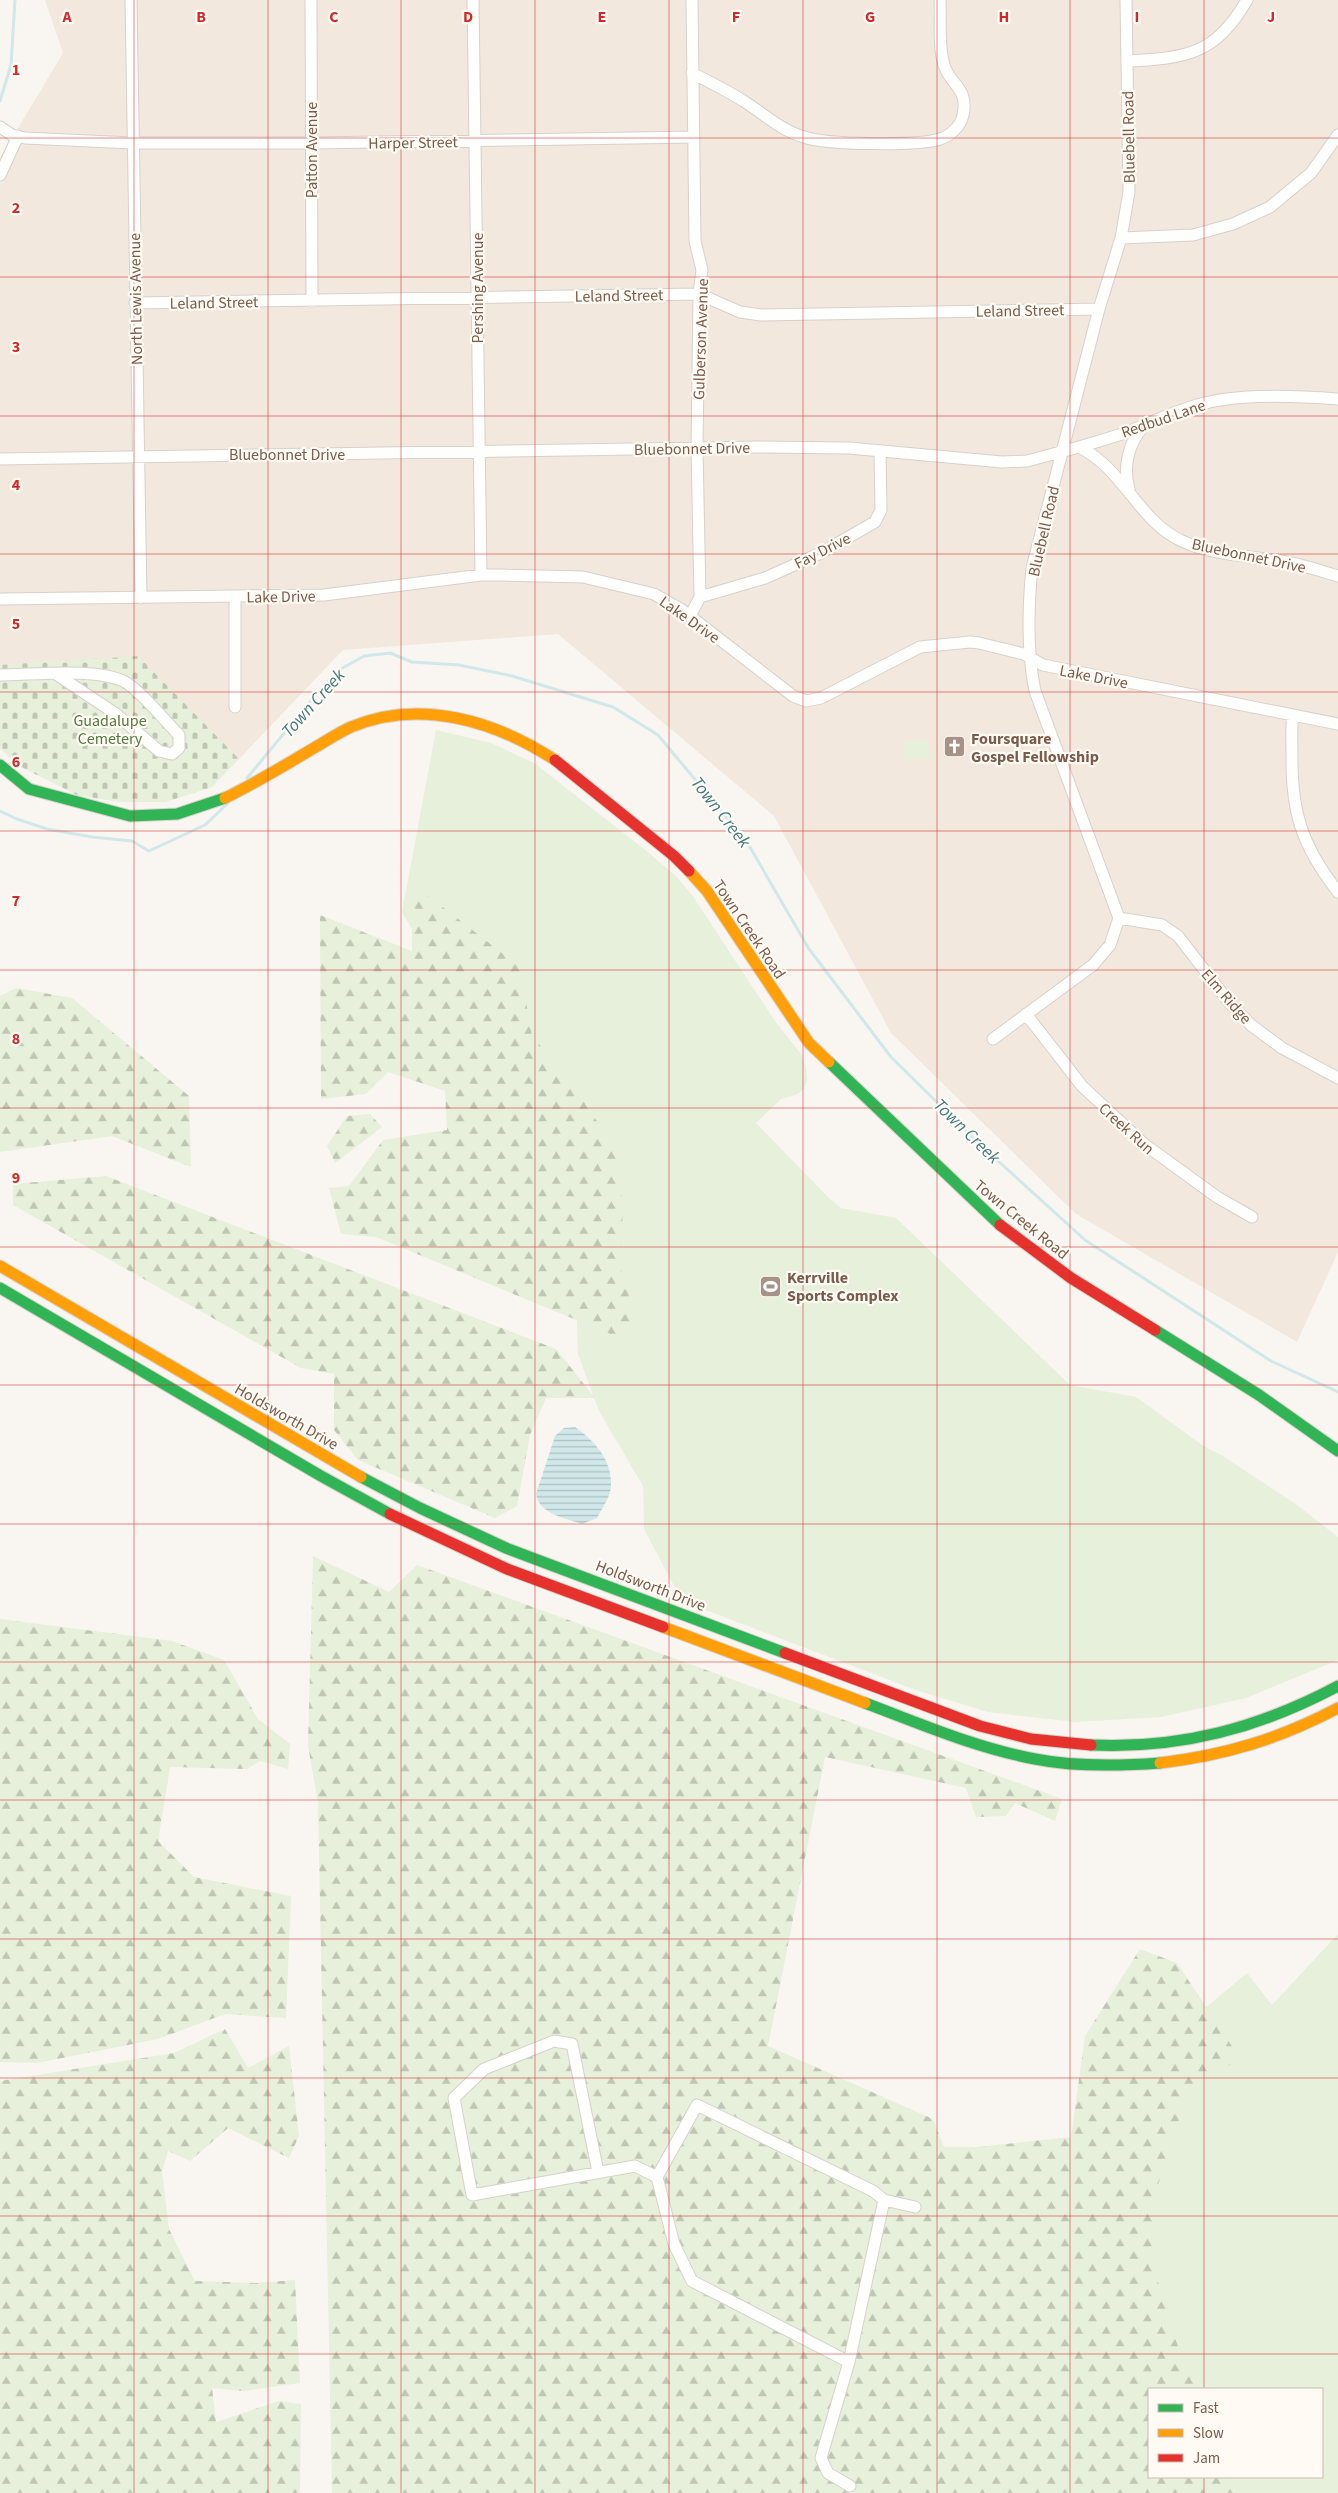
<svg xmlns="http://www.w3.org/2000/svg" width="1338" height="2493" font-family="'Source Sans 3',sans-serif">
<defs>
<pattern id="forest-firs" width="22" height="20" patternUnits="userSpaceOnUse" patternTransform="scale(1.25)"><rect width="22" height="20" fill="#e7f0db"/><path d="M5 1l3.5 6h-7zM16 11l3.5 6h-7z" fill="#c0c6b4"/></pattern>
<pattern id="cemetery-stones" width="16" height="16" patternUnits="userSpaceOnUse" patternTransform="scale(1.25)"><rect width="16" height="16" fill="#e7f0db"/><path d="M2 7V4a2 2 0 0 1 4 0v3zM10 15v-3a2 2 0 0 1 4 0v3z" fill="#c0c6b4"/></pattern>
<pattern id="water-rules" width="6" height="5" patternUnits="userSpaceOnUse" patternTransform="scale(1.25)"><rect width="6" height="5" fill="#d0e8ea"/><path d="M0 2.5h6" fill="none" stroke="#aebfc0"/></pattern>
</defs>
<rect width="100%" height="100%" fill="#f9f5f0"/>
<!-- residential -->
<path fill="#f2e8de" d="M45,0h1293v1252l-41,90 -221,-128 -185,-181 -117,-217 -216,-182 -215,16 -104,109 -101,-102 -138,8v-507l63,-105z"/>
<!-- green -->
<path fill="#e7f0db" d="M436,730l55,13 43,20 110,86 32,27 16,19 83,126 26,33 5,13 1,13 -3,9 -8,6 -15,4 -25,24 73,75 12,10 55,10 174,167 66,12 66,48 19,10 76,50 41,32v123l-92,38 -85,19 -87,5 -86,-10 -72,-22 -234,-89 -38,-72 -1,-43 -44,-75 -21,-57 -5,-150 -171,-292z
M929,740l1,19h-26l-1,-18z
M1338,1934v559h-136l-10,-16h130v-88h-158l-20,-166 54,-209 49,-41 25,32z"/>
<!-- forest -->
<path fill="url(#forest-firs)" d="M412,883l108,84 12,69 33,38 52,77 6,60 -3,55 19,60 -24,10 -239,-99 -35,-3 -12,-46 20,-2 34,-46 64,-10 -2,-39 -57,-19 -22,22 -45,5 -1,-184 92,36z
M16,988l56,10 117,98 2,71 -79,-31 -112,16v-156z
M370,1114l12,13 -47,36 -8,-17 20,-30z
M106,1176l450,173 39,49h-49l-16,37 -13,71 -22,12 -137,-58 -24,-30v-56l-33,-6 -288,-163v-21z
M313,1556l76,36 28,-27 645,234 -7,22 -40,-18 -9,13 -30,1 -10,-29 -141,-31 -57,289 165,73 11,28h33l94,-10 14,-101 55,-87 37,14 62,94 -55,47 -29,90 2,85 23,74 24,36h-55v88h74l19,16h-910l-14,-690 -10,-57z
M0,1619l172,22 52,19 34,59 32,25 -2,25 -28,-8 -13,8 -77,-2 -12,74 36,36 97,19 -5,122 -61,-4 -67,25 -121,24 -37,-1z
M225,2029l23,39 41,-22 10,90 -10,22 -61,-30 -38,33 -22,-10 -6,21 7,57 26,52 61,2 39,-3 5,103 -57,8 -31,-3 4,34 63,-21 22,3 -1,89h-300v-412l174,-28z"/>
<!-- cemetery -->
<path fill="url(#cemetery-stones)" d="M138,656l101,103 -27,28 -46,15h-47l-42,-7 -60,-30 -17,-17v-83z"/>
<!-- water -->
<path fill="url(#water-rules)" d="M575,1427c19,13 37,33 36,58 0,12 -9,23 -14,33l-15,6c-17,-6 -43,-10 -46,-30l19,-58 9,-8z"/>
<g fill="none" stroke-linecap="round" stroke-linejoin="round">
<!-- stream -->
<path stroke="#d0e8ea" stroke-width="3" d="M0,101l11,-36 4,-65
M247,778l72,-87 20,-21 25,-14 26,-3 22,9 47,3 53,11 101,31 45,28 89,107 62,107 82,108 84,83 110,100 186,121 67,31
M0,811l17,8 30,10 45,8 40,4 17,10 56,-26 23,-22"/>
<defs>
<path id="street" d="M131,0l10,598
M311,0l1,301
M473,0l8,575
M1128,61c58,-3 87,-6 119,-61
M692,73c18,9 36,18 53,29 19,12 37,29 59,35 23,8 114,9 136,2 10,-3 21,-13 23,-24 6,-27 -13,-30 -19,-50 -6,-20 -3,-45 -4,-65
M0,127l12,8 13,3 107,5h179l383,-6
M0,175l18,-39
M1121,238l72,-3 40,-11 37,-17 41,-34 27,-38
M135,303l564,-9 41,18 21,3 338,-6
M1079,447c22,-7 45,-12 65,-22 25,-10 49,-21 76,-25 38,-6 80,-4 118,-1
M0,459l755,-12 94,1 153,14 25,-1 52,-14c46,23 59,74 103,94 32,15 70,15 104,21 18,3 35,9 52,14
M1129,489c-6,-22 -1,-45 14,-62
M235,597v110
M700,597l65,-19 56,-25 54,-31 6,-12 -1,-59
M2,599l322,-4 157,-20h18l84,2 71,17 28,16 111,86 13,5 15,-3 99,-51 50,-5 9,1 45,11 19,11 295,59
M690,616l10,-19 -3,-149 2,-154 3,-24 -7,-29 -3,-241
M0,675c32,0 98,-8 125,7 16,9 40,39 54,53v13l-7,6 -13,-3 -43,-37 -60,-40
M1293,715c-2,13 -1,26 -1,39 -1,58 10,92 46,138
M1119,918l43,7 16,11 51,66 22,23 31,23 56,30
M1026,1014l56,72 62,58 73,53 35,20
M993,1039l100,-74 17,-20 9,-27 -84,-227c-8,-39 -7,-83 -3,-123l67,-259 22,-71 8,-46 -3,-192
M598,2172l-26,-128 -18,-3 -70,28 -30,29 18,97 163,-29 22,11
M849,2362l-157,-81 -18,-37 -17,-67 40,-72 176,86 11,9 31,7
M850,2486l-22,-13 -7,-15 28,-96 35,-162"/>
<path id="fast" d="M0,765l29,24 101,27 47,-2 48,-16
M829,1062l171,163
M0,1288l321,188 69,38
M1155,1330l104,65 79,56
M361,1477l59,31 86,40 279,105
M865,1703c56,21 111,45 170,56 40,8 84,7 125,4
M1091,1745c90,4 168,-17 247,-59"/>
<path id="slow" d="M225,798c31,-15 60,-33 89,-50 12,-7 24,-15 37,-21 69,-29 144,-6 204,33
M689,871l18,20 102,152 20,19
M0,1266l361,211
M663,1627l202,76
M1160,1763c66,-8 119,-24 178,-55"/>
<path id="jam" d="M555,760l119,96 15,15
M1000,1225l71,53 84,52
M390,1514l117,55 156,58
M785,1653l195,73 51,13 60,6"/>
</defs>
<!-- street casing -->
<use href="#street" stroke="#d7d1cb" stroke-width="13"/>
<!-- fast casing -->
<use href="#fast" stroke="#d9d2cb" stroke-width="13"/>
<!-- slow casing -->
<use href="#slow" stroke="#d9d2cb" stroke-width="13"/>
<!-- jam casing -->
<use href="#jam" stroke="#d9d2cb" stroke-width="13"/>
<!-- street -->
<use href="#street" stroke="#fefefd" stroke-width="11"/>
<!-- fast -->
<use href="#fast" stroke="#30b455" stroke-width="11"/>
<!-- slow -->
<use href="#slow" stroke="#ff9f0a" stroke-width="11"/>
<!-- jam -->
<use href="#jam" stroke="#e5322d" stroke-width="11"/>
</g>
<!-- grid -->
<path fill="none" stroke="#d62828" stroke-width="1" stroke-opacity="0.55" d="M134,0v2493M268,0v2493M401,0v2493M535,0v2493M669,0v2493M803,0v2493M937,0v2493M1070,0v2493M1204,0v2389M0,138h1338M0,277h1338M0,416h1338M0,554h1338M0,692h1338M0,831h1338M0,970h1338M0,1108h1338M0,1247h1338M0,1385h1338M0,1524h1338M0,1662h1338M0,1800h1338M0,1939h1338M0,2078h1338M0,2216h1338M0,2354h1338M1204,2477v16"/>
<!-- icons -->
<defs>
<symbol id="church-square" viewBox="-11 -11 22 22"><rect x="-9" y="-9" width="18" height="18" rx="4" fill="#a69286" stroke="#fffaf3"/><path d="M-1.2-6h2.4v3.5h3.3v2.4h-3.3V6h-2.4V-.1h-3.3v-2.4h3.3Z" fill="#fff"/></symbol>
<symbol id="stadium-square" viewBox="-11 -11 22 22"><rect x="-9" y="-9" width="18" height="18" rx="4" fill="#a69286" stroke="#fffaf3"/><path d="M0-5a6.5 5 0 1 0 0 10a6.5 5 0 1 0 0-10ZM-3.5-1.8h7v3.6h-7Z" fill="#fff"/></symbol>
</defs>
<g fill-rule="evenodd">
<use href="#church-square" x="942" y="734" width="25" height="25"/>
<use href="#stadium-square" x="758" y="1274" width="25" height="25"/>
</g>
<g text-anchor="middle" stroke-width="4.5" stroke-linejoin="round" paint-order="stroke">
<!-- street labels -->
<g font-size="16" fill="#7a5c4d" stroke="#fffaf3">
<text transform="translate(1128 137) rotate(-91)" y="6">Bluebell Road</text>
<text transform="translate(413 142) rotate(-1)" y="6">Harper Street</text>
<text transform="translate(311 150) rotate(-90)" y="6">Patton Avenue</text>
<text transform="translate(477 288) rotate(-90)" y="6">Pershing Avenue</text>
<text transform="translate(619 295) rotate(-1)" y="6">Leland Street</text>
<text transform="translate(135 299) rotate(-91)" y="6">North Lewis Avenue</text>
<text transform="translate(214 302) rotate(-1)" y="6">Leland Street</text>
<text transform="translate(1020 310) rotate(-1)" y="6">Leland Street</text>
<text transform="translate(700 339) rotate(-88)" y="6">Gulberson Avenue</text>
<text transform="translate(1163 418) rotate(-19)" y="6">Redbud Lane</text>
<text transform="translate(692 448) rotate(-1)" y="6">Bluebonnet Drive</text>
<text x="287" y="460">Bluebonnet Drive</text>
<text transform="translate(1043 531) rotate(-77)" y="6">Bluebell Road</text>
<text transform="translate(822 550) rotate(-27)" y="6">Fay Drive</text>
<text transform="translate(1249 555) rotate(12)" y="6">Bluebonnet Drive</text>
<text transform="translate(281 596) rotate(-1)" y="6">Lake Drive</text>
<text transform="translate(690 619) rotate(35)" y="6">Lake Drive</text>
<text transform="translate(1094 676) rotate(11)" y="6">Lake Drive</text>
<text transform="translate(750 929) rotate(56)" y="6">Town Creek Road</text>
<text transform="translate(1227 996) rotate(49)" y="6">Elm Ridge</text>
<text transform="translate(1127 1128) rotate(42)" y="6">Creek Run</text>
<text transform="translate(1022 1219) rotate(39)" y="6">Town Creek Road</text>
<text transform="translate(287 1416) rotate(30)" y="6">Holdsworth Drive</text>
<text transform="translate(651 1585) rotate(21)" y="6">Holdsworth Drive</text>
</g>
<!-- park labels -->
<g font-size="16" fill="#537a41" stroke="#fffaf3">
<text x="110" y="726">Guadalupe<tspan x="110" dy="18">Cemetery</tspan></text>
</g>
<!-- poi labels -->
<g font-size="16" font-weight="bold" fill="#7a5c4d" stroke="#fffaf3" text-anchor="start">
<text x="971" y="744">Foursquare<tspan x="971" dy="18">Gospel Fellowship</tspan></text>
<text x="787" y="1283">Kerrville<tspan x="787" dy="18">Sports Complex</tspan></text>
</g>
<!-- water labels -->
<g font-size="18" font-style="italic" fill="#437c86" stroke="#fffaf3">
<text transform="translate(313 703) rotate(-48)" y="6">Town Creek</text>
<text transform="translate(721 812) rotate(52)" y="6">Town Creek</text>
<text transform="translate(967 1131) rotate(44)" y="6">Town Creek</text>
</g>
</g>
<g font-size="16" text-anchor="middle" font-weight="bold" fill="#d62828" stroke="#fffaf3" stroke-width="4.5" stroke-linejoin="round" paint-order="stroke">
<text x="67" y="22">A</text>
<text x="201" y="22">B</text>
<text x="334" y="22">C</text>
<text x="468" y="22">D</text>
<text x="602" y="22">E</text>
<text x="736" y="22">F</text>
<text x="870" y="22">G</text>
<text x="1004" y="22">H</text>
<text x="1137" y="22">I</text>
<text x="1271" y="22">J</text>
<text x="16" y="75">1</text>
<text x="16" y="213">2</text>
<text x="16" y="352">3</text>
<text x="16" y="490">4</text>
<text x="16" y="629">5</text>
<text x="16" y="767">6</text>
<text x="16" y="906">7</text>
<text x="16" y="1044">8</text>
<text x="16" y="1183">9</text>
</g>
<!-- legend -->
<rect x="1148" y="2388" width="175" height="90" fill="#fffaf3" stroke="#cabbb1"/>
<rect x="1158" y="2404" width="25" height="8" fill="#30b455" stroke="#cabbb1"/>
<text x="1193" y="2413" font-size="15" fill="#7a5c4d">Fast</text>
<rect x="1158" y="2429" width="25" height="8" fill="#ff9f0a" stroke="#cabbb1"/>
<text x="1193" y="2438" font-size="15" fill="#7a5c4d">Slow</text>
<rect x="1158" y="2454" width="25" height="8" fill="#e5322d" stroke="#cabbb1"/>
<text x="1193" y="2463" font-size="15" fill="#7a5c4d">Jam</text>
</svg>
